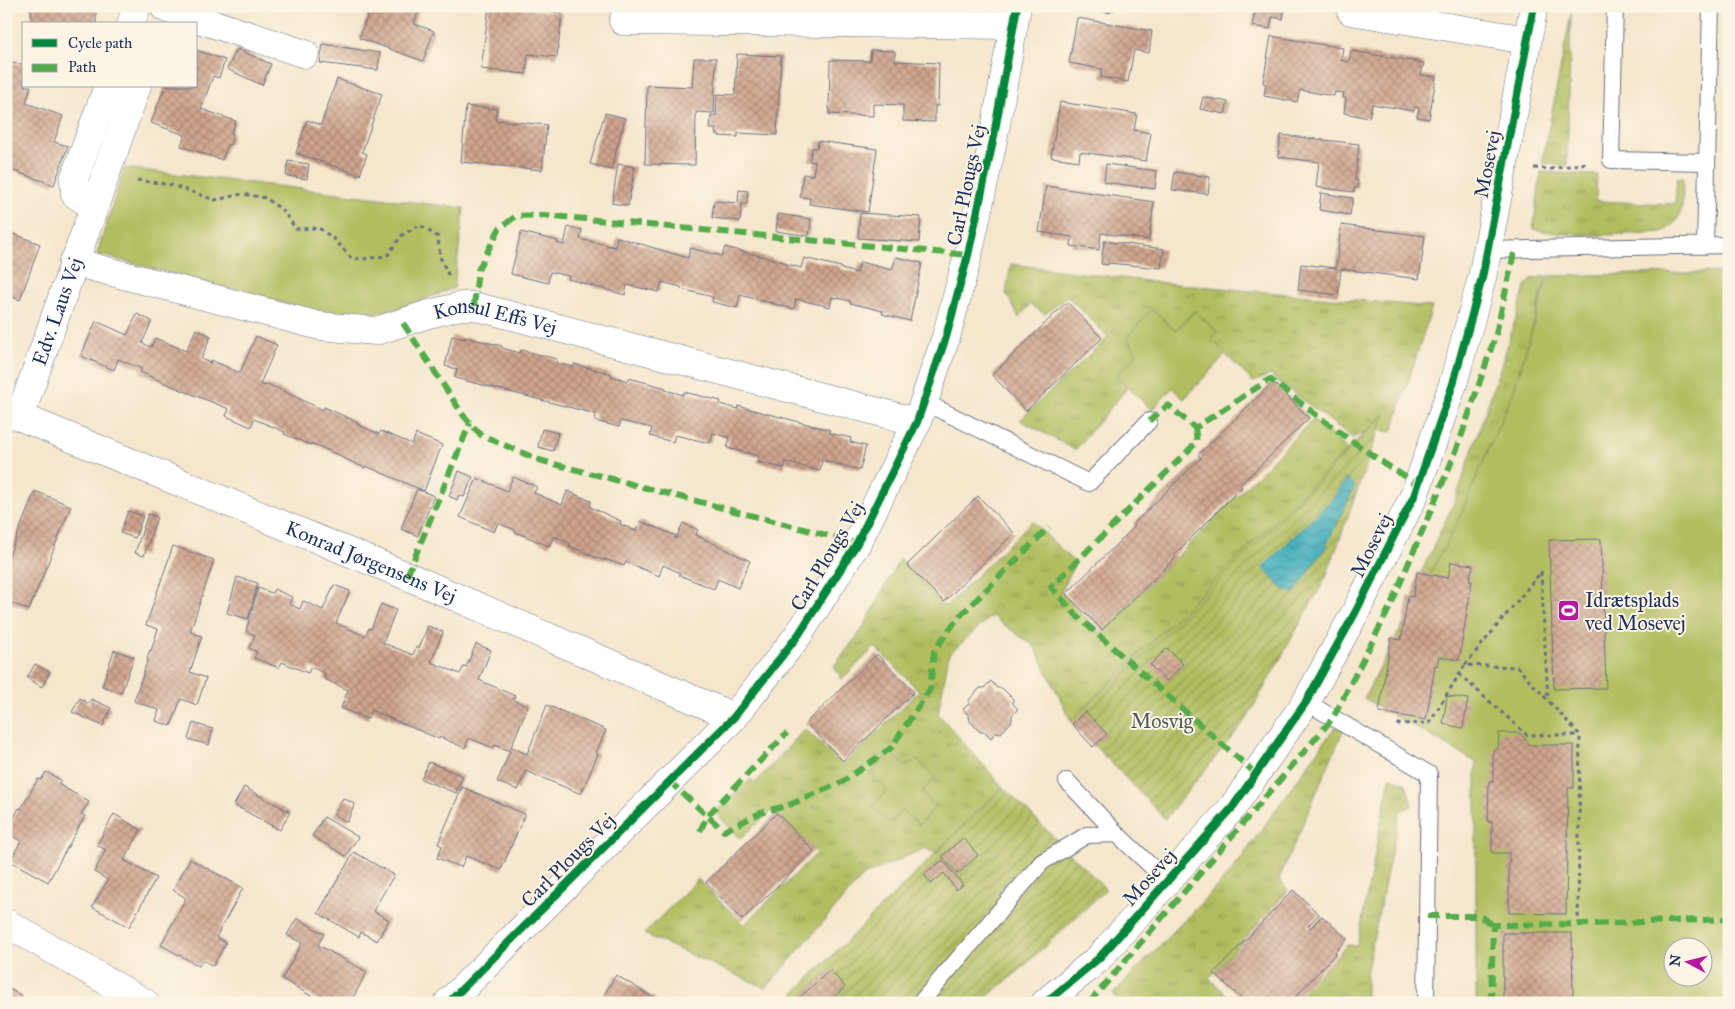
<svg xmlns="http://www.w3.org/2000/svg" width="1735" height="1009" font-family="'IM FELL Great Primer',serif">
<defs>
<pattern id="grass-tufts" width="24" height="20" patternUnits="userSpaceOnUse" patternTransform="scale(1.25)"><rect width="24" height="20" fill="#b1bd5e"/><path d="M3 7l-1-3M5 7V3M7 7l1-3M15 17l-1-3M17 17v-4M19 17l1-3" fill="none" stroke="#8f9a51"/></pattern>
<pattern id="garden-furrows" width="10" height="10" patternUnits="userSpaceOnUse" patternTransform="scale(1.25)"><rect width="10" height="10" fill="#b1bd5e"/><path d="M-1 1l2-2M0 10L10 0M9 11l2-2" fill="none" stroke="#8f9a51"/></pattern>
<pattern id="water-waves" width="16" height="10" patternUnits="userSpaceOnUse" patternTransform="scale(1.25)"><rect width="16" height="10" fill="#3faebb"/><path d="M0 5q4-4 8 0t8 0" fill="none" stroke="#348e9b"/></pattern>
<pattern id="building-cross-hatch" width="8" height="8" patternUnits="userSpaceOnUse" patternTransform="scale(1.25)"><rect width="8" height="8" fill="#cfa48c"/><path d="M0 0l8 8M0 8l8-8" fill="none" stroke="#a78676"/></pattern>
</defs>
<rect width="100%" height="100%" fill="#fcf5e5"/>
<filter id="ink" filterUnits="userSpaceOnUse"><feTurbulence type="fractalNoise" baseFrequency=".02" numOctaves="2"/><feDisplacementMap in="SourceGraphic" scale="10" xChannelSelector="R" yChannelSelector="G"/><feConvolveMatrix kernelMatrix="1 2 1 2 8 2 1 2 1" color-interpolation-filters="sRGB"/></filter>
<filter id="wash" filterUnits="userSpaceOnUse"><feTurbulence type="fractalNoise" baseFrequency=".0096" numOctaves="4" result="noise"/><feDisplacementMap in="SourceGraphic" scale="20" xChannelSelector="R" yChannelSelector="G"/><feGaussianBlur stdDeviation="1.12" result="paint"/><feColorMatrix in="noise" values="0 0 0 0 0 0 0 0 0 0 0 0 0 0 0 0 0 1.4 0 .05"/><feComposite in="paint" operator="in"/></filter>
<g filter="url(#wash)">
<rect width="100%" height="100%" fill="#f5e6cc"/>
<!-- grass -->
<path fill="url(#grass-tufts)" stroke="#66765e" d="M1571,14l-4,152 -25,-3z
M1541,172l56,3 -1,26 79,3 2,-26h6c-1,24 3,42 -21,54 -43,3 -87,6 -129,-3z
M1011,264l142,18 279,25 -40,125 -22,-3 -17,9 -83,-63 -17,7 -43,-43 7,-7 -23,-21 -19,20 -38,23 -8,32 -54,64 -55,-30 88,-83 -41,-41 -22,18 -15,-10 -11,14 -13,-25z
M1546,276l-23,90 -75,212 -27,-5 35,-75 48,-141 21,-69 7,-9z
M1313,419l35,31 -277,271 -36,-74 -43,-31 -43,38 -11,60 65,73 -68,66 -10,-5 -62,28 -97,112 -122,-54 54,-55 46,46 73,-72 -44,-43 -33,28 -25,-26 36,-33 4,4 50,-54 38,36 76,-74 -44,-44 -33,32 -8,-13 28,-36 38,-72 45,49 87,-86 43,42 -14,29 40,41z
M1335,727l9,2 -65,150 9,12 -79,87 26,25h-114l-8,-9 119,-123z
M1390,777l16,7 6,22 -12,5 -34,163v29h-74l55,-58 10,1z"/>
<!-- park -->
<path fill="#b1bd5e" stroke="#66765e" fill-rule="evenodd" d="M124,168l340,40 -10,80 -48,18 -47,12 -53,-9 -209,-55z
M1729,272v731h-253v-241l-112,-64 92,-173 58,-135 34,-114zM1672,946h30v30h-30z
M1152,309l23,22 20,-20 22,21 -6,7 15,15 -42,45 -12,-11 -20,22 -36,-34 21,-22 -10,-17z
M890,752l16,14 11,-6 19,17 -15,16 15,13 -17,19 -17,-15 -12,13 -18,-16 15,-17 -16,-16z"/>
<!-- garden -->
<path fill="url(#garden-furrows)" stroke="#66765e" d="M1385,413l-59,164 -80,143 -81,99 -94,-98z
M1003,787l103,102 -85,80 -42,34h-195z"/>
<!-- water -->
<path fill="url(#water-waves)" stroke="#2d6e8c" d="M1347,479l8,7 -30,62 -31,45 -12,-5 -19,-21 69,-68z"/>
<g id="blocks">
<!-- building -->
<path fill="url(#building-cross-hatch)" d="M31,6h65v18h-64z
M371,6h49l-6,18 20,7 -11,30 -64,-23z
M489,6h17l56,7 -5,44 -29,-3 -2,20 -45,-5z
M1081,6h30l-1,7z
M1256,6h29l-2,13 -11,-2 -2,12 -18,-3z
M1077,18l75,13 -3,22 -15,-3 -6,32 -27,-5 1,-8 -33,-6z
M1271,36l72,12 -2,12 8,2 2,-11 73,12 -3,12 15,2 -7,42 -12,-2 2,-9 -4,-1 -1,4 -42,-7 -3,14 -25,-5 2,-15h-3l1,-5 -9,-1 -1,4 -34,-6 -3,12 -33,-6 2,-12 -3,-1z
M323,44l57,9 -2,17 -58,-7z
M237,49l34,15 -9,21 -35,-16z
M196,50l29,10 -6,18 -6,-2 -12,33 35,12 -5,12 2,1 -3,11 -2,-1 -6,16 -41,-14 4,-11 -34,-12 14,-37h31z
M871,50l24,1v10l44,2 -1,43h-3v16l-32,-1v-16l-30,-1v12l-44,-2 1,-54 40,1z
M737,54l44,2 -4,79 -39,-2v4l-19,-1v-2h-4l1,-5h-6l1,-13h5l1,-22 18,1z
M694,58h22l-2,55 -18,-1 -1,53 -50,-1 2,-79 45,2z
M6,63l18,1v22h7l-5,17 37,13 -9,26 14,4 -14,39 -48,-17v-24l3,-7 -3,-1z
M337,79l45,15 -20,58 5,2 -7,21 -64,-22 11,-33 14,5z
M1203,97l25,5 -3,12 -25,-5z
M1060,102l77,12 -3,16 17,3 -5,28 -66,-9 -1,9 -28,-4z
M466,106l31,3 -2,11 52,5 -5,45 -81,-8z
M605,113l20,5 -14,52 -21,-6z
M1281,135l78,9 -4,36 3,1 -1,7h-3v4l-38,-5 3,-25 -41,-5z
M818,141l59,8 -9,63 -59,-8 1,-6 -10,-1 3,-23 10,1 2,-13 -6,-1 3,-13h5z
M288,161l21,3 -2,15 -21,-3z
M618,164l17,3 -7,39 -16,-3z
M1106,164l51,7 -2,18 -51,-7z
M1175,172l35,5 -2,17 -36,-4z
M1046,186l108,16 -5,38 -48,-7 -2,17 -28,-4 1,-9 -33,-5z
M739,190l9,1 -1,13h-5l-2,17 -28,-3 2,-17 24,2z
M1321,193l32,5 -3,17 -31,-5z
M860,213l61,4 -2,25 -61,-4z
M778,214l33,5 -2,17 -33,-5z
M1341,225l84,11 -6,43 -78,-10 -3,26 -40,-5 3,-26 35,4z
M568,227l14,3 -2,9 35,8 2,-10 71,21 2,-10 32,8 3,-9 59,15v1l17,5 3,-10 37,9v2l16,4 3,-11 32,8 4,-13 26,6 -12,58 -28,-7 1,-3 -33,-8v-2l-18,-4 -2,10 -34,-8 -2,10 -54,-14 -3,13 -25,-6 1,-5 -32,-8v-2l-19,-5 -3,10 -32,-7 -2,10 -57,-16 1,-3 -19,-4 -2,11 -37,-9 10,-42 37,9 -1,2 7,2z
M6,231l34,13 -20,56 -14,-5z
M1104,241l60,8 -3,19 -53,-5v2l-7,-1z
M1067,302l35,36 -76,73 -34,-36z
M137,314l15,7 -10,22 9,4 4,-9 31,13 10,-22 15,7 -10,23 9,4 1,-3 29,13 16,-37 21,9 -17,39 6,2 2,-2 55,26 1,-3 33,15v2l22,10 2,-3 31,13 4,-10 26,11 -18,46 -58,-25 -1,2 -24,-11v-1l-30,-13v2l-27,-11 1,-2 -31,-13 -3,8 -25,-11 3,-7 -57,-23 -32,-14 2,-3 -24,-10 -4,11 -33,-14 15,-35 31,14z
M452,336l13,3v-2l37,9v2l18,5 1,-3 36,9 -1,4 18,4v-3l38,10 -1,2 17,5 1,-3 37,10 -1,2 18,5 1,-3 37,9 -1,3 18,5v-3l92,24 -1,3 22,5 -1,4 16,4 -6,24 -38,-10 -2,11 -34,-9 -2,6 -27,-6 2,-6 -32,-8 3,-10 -17,-5 -3,10 -35,-8 -2,7 -23,-6 2,-8 -31,-7 -2,6 -24,-6 1,-7 -141,-36 2,-9 -12,-3z
M1273,382l36,36 -69,67 2,2 -68,68 2,2 -74,73 -36,-36 69,-68 -2,-2 68,-66 -3,-3z
M542,429l16,4 -5,18 -15,-4z
M459,471l14,6 -9,20 -5,-2 -2,5 -8,-4z
M513,477l24,10 -3,6 28,12 5,-14 24,10 -1,6 31,14 -1,3 16,7 4,-10 36,15 -2,2 2,1 7,-16 15,7 -2,5 54,26 -12,27 -20,-9 -4,10 -35,-14 1,-2 -17,-8 -4,11 -33,-14 -2,4 -19,-7v2l-36,-15 1,-3 -16,-7 -5,10 -34,-14v-2l-17,-7 -4,9 -34,-15 17,-39 30,13z
M417,489l17,7 -16,40 -17,-7z
M35,491l36,15 -42,104 -23,-9v-44l2,1z
M978,496l36,37 -70,69 -37,-37z
M128,511l15,5 -8,22 -15,-5z
M148,514l9,3 -13,39 -9,-3z
M1601,539l5,149 -52,1 -5,-149z
M173,546l41,14 -24,72 12,4 -12,36 16,6 -9,27 -16,-6 -10,27 -15,-5 3,-11 -25,-9 14,-42 -1,-1 3,-8 1,1 7,-22 -12,-4z
M1451,562l22,3 -4,16h3l-13,79 -20,-3 -2,9 -2,-1 -9,55 -47,-8 12,-74 10,2 7,-44 5,1 4,-25 31,6z
M237,577l21,6 -10,36 -21,-6z
M334,585l16,6 -14,32 29,13 4,-8 2,1 10,-25 15,6 -13,33 30,12 3,-8 3,1 9,-22 15,6 -12,30 29,12 4,-8 2,1 10,-23 15,6 -12,30 36,16 -2,4 15,6 -17,41 16,7 20,-49 59,25 -10,23 2,1 -17,40 -55,-23 -8,19 -21,-8 13,-31 -15,-6 -2,3 -24,-10 -4,10 -25,-11 -1,2 -68,-29 -3,9 -27,-11 7,-18 -24,-11 2,-5 -15,-7 -3,6 -26,-11 -3,6 -25,-10 3,-6 -8,-4 6,-13 -9,-4 12,-43 14,5 2,-4 18,8 -3,7 11,5 3,-8 20,9z
M1167,648l16,16 -16,17 -17,-16z
M114,650l20,7 -13,36 -19,-7z
M877,654l37,38 -71,69 -37,-38z
M35,664l15,8 -8,15 -15,-9z
M991,681l6,7h5l11,11v5l5,5 -6,6v6l-11,12 -5,-1 -5,6 -6,-6h-5l-10,-11 -1,-5 -6,-7 6,-5v-4l11,-12h4z
M1447,696l21,3 -5,29 -20,-4z
M80,698l9,6 2,-5 20,9 -8,18 -31,-14z
M1085,711l22,23 -14,13 -21,-23z
M193,723l20,6 -4,16 -21,-6z
M1499,733h21l10,12h44v43h-6l-2,126 -57,-1v-60h-17v-31h-4l1,-41h4v-32h5z
M429,762l34,14 -7,17 -35,-14z
M46,772l15,8 -3,4 31,18 -8,12 4,2 -37,66 -38,-21 11,-20 -15,-8 13,-25 2,1 17,-30 3,1z
M244,787l46,25 -10,18 -46,-25z
M462,787l63,27 -24,56 -35,-14 -5,11 -24,-9 5,-12 -4,-2z
M343,798l12,6 -8,18 -13,-7z
M777,813l37,38 -72,69 -36,-38z
M114,814l27,16 -17,30 32,18 -27,49 -37,-20 16,-27 -14,-8 12,-22 -9,-5z
M324,817l34,20 -12,19 -34,-20z
M963,838l15,17 -20,19 -16,-18z
M354,852l40,23 -21,36 16,9 -12,21 -16,-9 -2,5 -41,-24z
M190,859l53,29 -27,49 10,6 -13,23 -10,-6 -4,6 -38,-21 25,-47 -13,-8z
M943,860l20,25 -7,5 -12,-17 -13,11 -7,-10z
M1293,890l26,24 -11,12 2,2 12,-12 25,23 -12,13 1,1 -46,50h-44l-32,-30z
M297,918l27,16 -6,11 49,27 -17,31h-33l1,-3 -36,-21 20,-36 -15,-8z
M1503,933h69l1,70h-70z
M830,970l15,17 -17,16h-26l-4,-4z
M616,975l40,24 -3,4h-54z
M6,987l16,9 -2,4 6,3h-20z"/>
</g>
</g>
<g filter="url(#ink)">
<use href="#blocks" fill-opacity="0" stroke="#676f84" stroke-width="1"/>
<g fill="none" stroke-linecap="round" stroke-linejoin="round">
<defs>
<path id="service" d="M1615,6l-4,154 96,2
M1705,246l6,-240
M1487,250l242,-5
M924,402l165,81 60,-62
M1306,702l123,72 -3,229
M1067,781l50,53
M920,1003l122,-141 45,-27 30,-1 51,48"/>
<g id="minor">
<path d="M165,8l140,46"/>
<path d="M1351,11l176,29"/>
<path d="M623,21l391,4"/>
<path d="M131,24l6,-18"/>
<path d="M93,206l-18,-12 -1,-15 34,-93"/>
<path id="s1" d="M73,262l247,64 56,5 53,-17 32,-8h13l443,116"/>
<path id="s2" d="M6,411l401,165 327,141"/>
<path id="s3" d="M20,416l117,-330"/>
<path d="M6,923l139,80"/>
<path d="M448,1003l286,-286 65,-83 58,-91 60,-121 29,-85 22,-82 25,-114 24,-135"/>
<path d="M1045,1003l54,-45 133,-150 74,-106 49,-89 59,-117 39,-112 29,-106 52,-272"/>
</g>
</defs>
<!-- service casing -->
<use href="#service" stroke="#676f84" stroke-width="18"/>
<!-- minor casing -->
<use href="#minor" stroke="#676f84" stroke-width="29"/>
<!-- path -->
<path stroke="#676f84" stroke-width="3" stroke-dasharray="4 4" stroke-linecap="butt" d="M1534,168l17,1 36,-6
M137,180l35,5 43,15 27,-6 24,4 17,13 13,18 23,-1 15,11 17,19 12,1 24,-3 15,-21 18,-10 18,12 2,20 9,19
M1465,665l76,-93 7,128
M1459,674l68,61h52
M1398,726l1,-2 30,-1 36,-58 52,2 63,68 -2,189"/>
<!-- service -->
<use href="#service" stroke="#fff" stroke-width="16"/>
<!-- minor -->
<use href="#minor" stroke="#fff" stroke-width="28"/>
<!-- quiet -->
<path stroke="#52ab49" stroke-width="6" stroke-dasharray="12 6" stroke-linecap="butt" d="M474,306l4,-36 21,-41 17,-13 27,-1 425,40
M403,323l60,92 18,20 58,25 318,83
M1149,421l19,-16 27,23 75,-49c48,38 96,74 148,106
M1195,428l2,14 -146,145 27,30 178,157
M407,576l63,-153
M669,781l55,50 36,-18 29,-8 53,-23 49,-34 39,-59 4,-38 23,-32 92,-92
M700,831l7,-15 80,-83
M1427,916h49l7,2 10,7
M1089,1003l244,-285 57,-111 67,-158 39,-115 19,-85
M1491,1003l2,-78 96,-1 140,-5"/>
<defs>
<path id="cycleway" d="M448,1003l286,-286 65,-83 58,-91 60,-121 29,-85 22,-82 25,-114 24,-135
M1045,1003l54,-45 133,-150 74,-106 49,-89 59,-117 39,-112 29,-106 52,-272"/>
</defs>
<!-- cycleway casing -->
<use href="#cycleway" stroke="#fcf5e5" stroke-width="11"/>
<!-- cycleway -->
<use href="#cycleway" stroke="#00873e" stroke-width="8"/>
</g>
</g>
<!-- icons -->
<defs>
<symbol id="stadium-square" viewBox="-11 -11 22 22"><rect x="-9" y="-9" width="18" height="18" rx="4" fill="#b5179e" stroke="#fcf5e5"/><path d="M0-5a6.5 5 0 1 0 0 10a6.5 5 0 1 0 0-10ZM-3.5-1.8h7v3.6h-7Z" fill="#fff"/></symbol>
</defs>
<g fill-rule="evenodd">
<use href="#stadium-square" x="1556" y="598" width="25" height="25"/>
</g>
<g text-anchor="middle" stroke-width="4" stroke-linejoin="round" paint-order="stroke">
<!-- street labels -->
<g font-size="20" fill="#1b2f5e" stroke="#fcf5e5">
<text transform="translate(1487 164) rotate(-79)" y="7">Mosevej</text>
<text transform="translate(966 185) rotate(-78)" y="7">Carl Plougs Vej</text>
<text dy="7" stroke="none"><textPath href="#s3" startOffset="111">Edv. Laus Vej</textPath></text>
<text dy="7" stroke="none"><textPath href="#s1" startOffset="435">Konsul Effs Vej</textPath></text>
<text transform="translate(1371 545) rotate(-63)" y="7">Mosevej</text>
<text transform="translate(827 556) rotate(-59)" y="7">Carl Plougs Vej</text>
<text dy="7" stroke="none"><textPath href="#s2" startOffset="395">Konrad Jørgensens Vej</textPath></text>
<text transform="translate(568 860) rotate(-45)" y="7">Carl Plougs Vej</text>
<text transform="translate(1149 877) rotate(-48)" y="7">Mosevej</text>
</g>
<!-- poi labels -->
<g font-size="20" fill="#1b2f5e" stroke="#fcf5e5" text-anchor="start">
<text x="1585" y="607">Idrætsplads<tspan x="1585" dy="23">ved Mosevej</tspan></text>
</g>
<!-- park labels -->
<g font-size="20" fill="#485a5e" stroke="#fcf5e5">
<text x="1162" y="728">Mosvig</text>
</g>
</g>
<!-- margin -->
<rect width="1735" height="1009" fill="none" stroke="#fcf5e5" stroke-width="25"/>
<!-- legend -->
<rect x="22" y="22" width="175" height="65" fill="#fcf5e5" stroke="#a2a6af"/>
<rect x="32" y="39" width="25" height="8" fill="#00873e" stroke="#a2a6af"/>
<text x="68" y="48" font-size="15" fill="#1b2f5e">Cycle path</text>
<rect x="32" y="64" width="25" height="8" fill="#52ab49" stroke="#a2a6af"/>
<text x="68" y="72" font-size="15" fill="#1b2f5e">Path</text>
<!-- north arrow -->
<g transform="translate(1688 962) rotate(277)"><circle r="24" fill="#fcf5e5" stroke="#a2a6af"/>
<path d="M0-4L9 19L0 12L-9 19Z" fill="#b5179e"/>
<text y="-8" font-size="14" font-weight="bold" text-anchor="middle" fill="#1b2f5e">N</text>
</g>
</svg>
